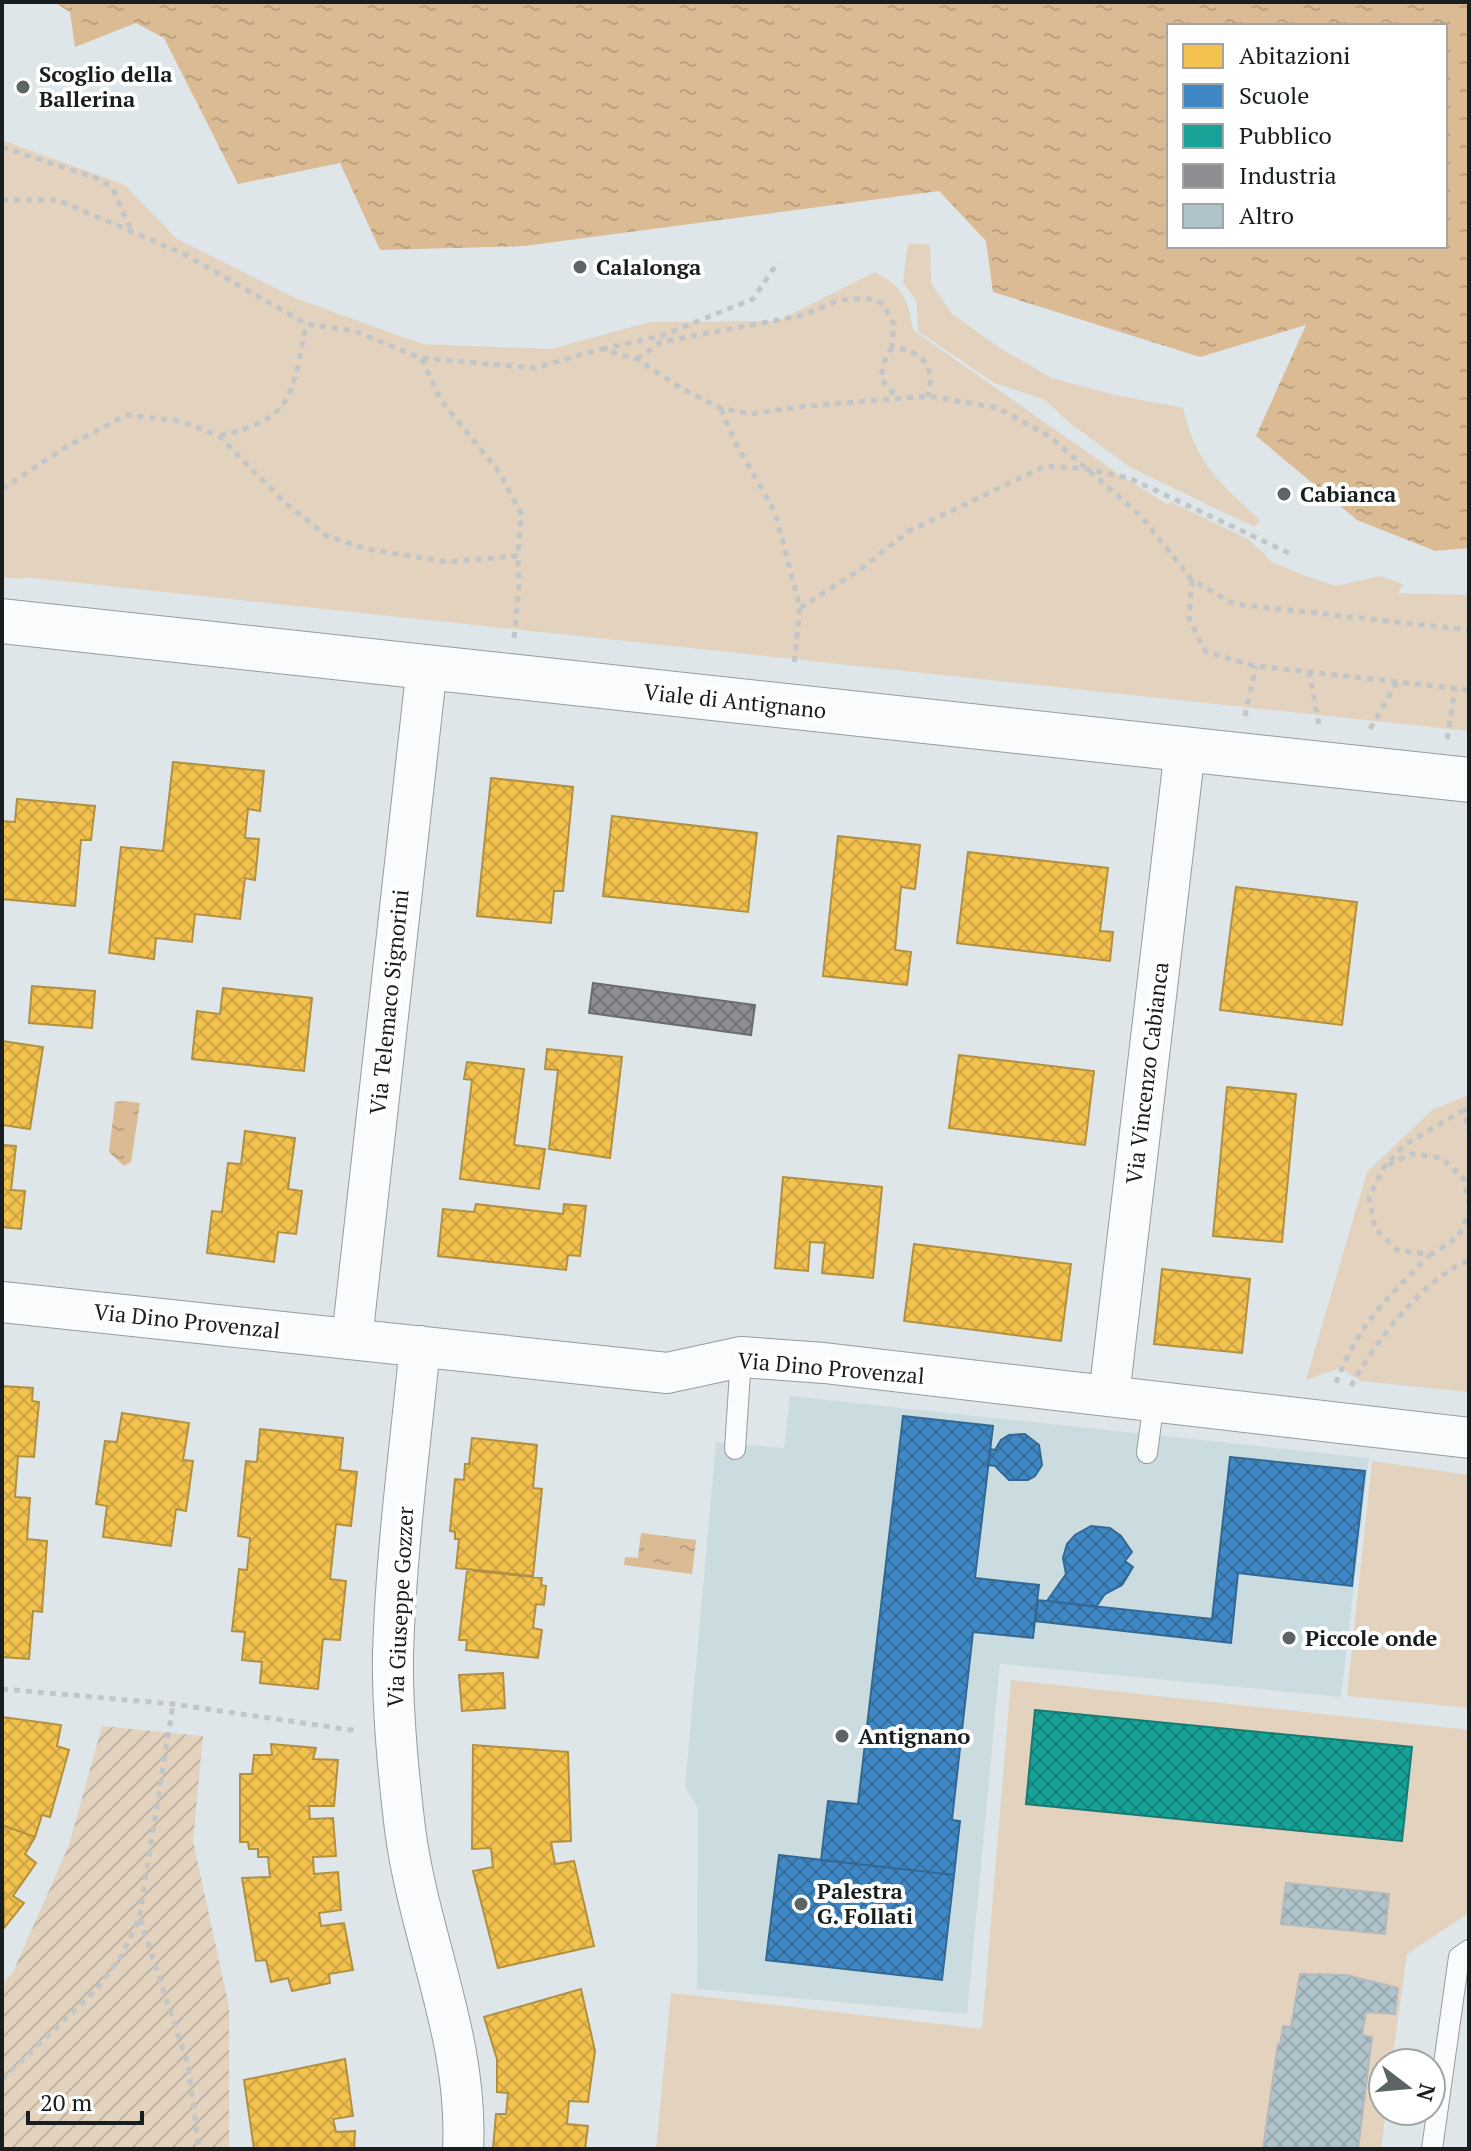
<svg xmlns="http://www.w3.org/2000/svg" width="1471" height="2151" font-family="'PT Serif',serif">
<defs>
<pattern id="garden-furrows" width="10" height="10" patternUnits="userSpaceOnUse" patternTransform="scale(2)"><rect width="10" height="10" fill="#e2d2be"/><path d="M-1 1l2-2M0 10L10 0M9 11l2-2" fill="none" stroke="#c1b4a3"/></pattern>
<pattern id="water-ripples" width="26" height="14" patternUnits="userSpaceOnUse" patternTransform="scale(2)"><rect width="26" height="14" fill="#dabb94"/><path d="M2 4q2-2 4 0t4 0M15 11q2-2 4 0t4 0" fill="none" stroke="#baa07f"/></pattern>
<pattern id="homes-cross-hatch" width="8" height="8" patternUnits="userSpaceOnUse" patternTransform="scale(2)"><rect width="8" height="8" fill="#f2c14e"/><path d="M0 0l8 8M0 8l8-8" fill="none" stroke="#cfa544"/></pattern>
<pattern id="schools-cross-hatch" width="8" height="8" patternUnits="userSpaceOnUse" patternTransform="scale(2)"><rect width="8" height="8" fill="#3f88c5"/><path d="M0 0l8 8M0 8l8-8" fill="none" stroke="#346f9f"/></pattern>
<pattern id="public-cross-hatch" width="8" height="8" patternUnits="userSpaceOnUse" patternTransform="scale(2)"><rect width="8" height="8" fill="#17a398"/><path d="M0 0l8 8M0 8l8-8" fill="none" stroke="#14847b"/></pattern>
<pattern id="industry-cross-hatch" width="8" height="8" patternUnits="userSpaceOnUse" patternTransform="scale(2)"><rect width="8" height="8" fill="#8d8d92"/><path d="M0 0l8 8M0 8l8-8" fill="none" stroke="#727377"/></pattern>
<pattern id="building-cross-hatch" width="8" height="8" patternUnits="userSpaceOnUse" patternTransform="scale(2)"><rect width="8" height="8" fill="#afc4ca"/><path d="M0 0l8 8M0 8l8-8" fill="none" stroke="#96a8ad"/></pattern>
</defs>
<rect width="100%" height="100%" fill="#dee6e9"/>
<!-- built -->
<path fill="#cbdce1" d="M790,1396l579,62 -28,239 -341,-33 -33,350 -270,-25 1,-181 -13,-21 31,-345 68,6z"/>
<!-- green -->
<path fill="#e2d2be" d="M2,140l123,45 52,54 118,59 127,46 129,5 99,-27 128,-1 97,-49c30,17 32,25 38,58l204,143 50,31 4,-2 77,37 24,23 34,14 29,10 45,-10 24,8 -6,9 71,2v136l-1445,-154 -3,2 -19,-2z
M908,243l22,2 1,38 21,31 51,36 49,28 63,17 68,13c14,57 36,74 77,112l-6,7 -124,-60 -59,-43 -26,-24 -51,-17 -76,-52 -1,-29 -14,-20z
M1469,1095v297l-108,-11 -21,-13 -34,12 61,-208 65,-62z
M1372,1461l97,14v233l-122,-12z
M1011,1680l458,50v183l-62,41 -15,109h-9v48h3l-5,38h-725l15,-156 311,36z"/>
<!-- garden -->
<path fill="url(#garden-furrows)" d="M102,1726l101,10 -10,105 36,166v142h-227v-165l11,-12 56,-127z"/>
<!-- water -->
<path fill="url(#water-ripples)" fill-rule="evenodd" d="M54,2h1415v546l-34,3 -78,-31 -101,-84 50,-111 -106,32 -207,-65 -7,-51 -47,-50 -415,55 -144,4 -40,-87 -102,21 -74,-146 -28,-15 -61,24 -5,-35zM1169,26h276v220h-276z
M125,1101l15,2 -9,59 -7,4 -15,-14 6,-50z
M641,1533l55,7 -4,34 -68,-9 1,-8 13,1z"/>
<!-- homes -->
<path fill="url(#homes-cross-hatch)" stroke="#b19040" stroke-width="2" d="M173,762l91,9 -4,40 -12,-2 -3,29 14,1 -4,41 -10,-2 -5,41 -45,-5 -3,28 -36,-4 -2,21 -45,-6 12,-106 42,4z
M491,778l82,9 -10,104h-9l-3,32 -74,-7z
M17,799l78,7 -4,34h-10l-6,66 -73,-7v-78l13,1z
M612,816l145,17 -9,79 -145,-16z
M838,836l82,9 -5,44 -14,-2 -6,63 16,2 -4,33 -84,-9z
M968,852l140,16 -8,63 13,1 -3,29 -153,-18z
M1236,887l121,15 -15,123 -122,-15z
M32,986l63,5 -3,37 -63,-5z
M223,988l89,10 -8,73 -112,-12 5,-48 23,3z
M2,1041l41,6 -13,82 -28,-4z
M547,1049l75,8 -12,101 -61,-9 9,-79 -13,-1z
M959,1055l135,16 -9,74 -136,-17z
M467,1062l57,7 -10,76 31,4 -6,40 -79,-10 12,-99 -8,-1z
M1227,1087l69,7 -14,148 -69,-6z
M245,1131l50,7 -7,51 14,2 -6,43 -18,-2 -4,30 -67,-9 5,-42 10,1 6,-49 13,1z
M2,1145l14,1 -5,44 14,1 -4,38 -19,-2z
M783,1177l99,10 -9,91 -51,-5 3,-30 -15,-1 -2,29 -33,-3z
M476,1204l87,10 1,-10 22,2 -6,50 -12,-1 -2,15 -128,-14 5,-47 31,3z
M914,1244l157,20 -10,77 -157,-20z
M1162,1269l88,10 -8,74 -88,-9z
M2,1386l31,2 -1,13 7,1 -5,55 -16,-1 -3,41 15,1 -3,41 20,2 -5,71 -9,-1 -4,48 -27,-2z
M122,1413l67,10 -6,37 10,1 -7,50 -10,-2 -5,37 -68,-9 4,-31 -11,-2 9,-63 12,1z
M260,1429l83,9 -3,32 17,2 -6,54 -15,-2 -6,55 16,2 -6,59 -17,-1 -5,50 -58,-6 2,-21 -20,-2 3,-28 -13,-1 7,-62 8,1 3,-32 -12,-2 8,-75 11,1z
M472,1438l65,7 -4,43 9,1 -9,87 -77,-8 3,-29h-4v-7l-5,-1 5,-52 9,1 1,-16h4z
M467,1570l75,8 -1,7 5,1 -2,19 -8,-1 -3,24 9,2 -4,28 -72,-8 1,-10h-8z
M503,1673l2,35 -43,3 -3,-36z
M2,1717l59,8 -4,21 12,4 -19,67 -8,-2 -7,22 -33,-12z
M271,1744l45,4 -3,11 25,1 -4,46h-25l1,13 23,-1 3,38 -23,1 1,17 24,-2 3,38 -22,3 2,13 23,-3 9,47 -24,4 1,9 -38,8 -4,-13 -17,4 -5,-22 -10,1 -14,-83 28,-1 -2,-20h-10v-8h-9l-1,-7h-8v-68h12l2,-19h18z
M473,1745l95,7 3,89 -20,1 4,22 19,-3 20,85 -96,22 -25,-97 20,-4 -2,-19 -19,1z
M2,1825l33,12 -10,17 11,9 -23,33 11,7 -20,25z
M581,1989l14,62 -7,51 -19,-1 -2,23 21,2 -3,23h-92l3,-35h10l2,-21 -11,-1v-33l-13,-42z
M345,2059l8,57 -20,3 3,13 19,-1 -1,18h-100l-10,-69z"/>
<!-- schools -->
<path fill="url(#schools-cross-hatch)" stroke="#336893" stroke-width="2" d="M903,1416l90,10 -18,152 64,7 -6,53 -60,-6 -21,188 8,1 -6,54 -133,-15 7,-59 30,3z
M1025,1434l14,11 3,20 -7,11 -7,4h-19l-14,-14 -7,-1 2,-16 5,1 6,-10 8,-5z
M1230,1457l135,14 -13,115 -114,-13 -7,70 -196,-22 3,-21 174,19z
M1091,1526l19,2 11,8 11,16 -7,9 8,6 -11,18 -17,9 -9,13 -49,-6 19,-27 -3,-16 4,-14 8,-9z
M779,1855l175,20 -12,105 -176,-20z"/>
<!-- public -->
<path fill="url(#public-cross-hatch)" stroke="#177b74" stroke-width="2" d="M1035,1710l377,37 -10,94 -376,-37z"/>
<!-- industry -->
<path fill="url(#industry-cross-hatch)" stroke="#6a6c70" stroke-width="2" d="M593,983l162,22 -4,30 -162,-22z"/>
<!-- building -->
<path fill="url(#building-cross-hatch)" stroke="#b3b9bc" stroke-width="2" d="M1286,1883l103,11 -4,40 -104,-10z
M1300,1974l46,1 52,13 -3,26 -29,-2 -4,23 10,2 -14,112h-95l15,-105 2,1 3,-19 8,1z"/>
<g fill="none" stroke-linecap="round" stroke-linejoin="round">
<defs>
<path id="lane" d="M735,1449l6,-92
M1147,1453l7,-52
M1432,2149l27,-192 10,-7"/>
<path id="street" d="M2,1302l665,71 74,-16 83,6 645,75
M352,1339l75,-673
M420,1346c-10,102 -24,205 -27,308 -1,58 5,117 12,175 14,108 64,210 58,320
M1109,1396l76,-647"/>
<path id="secondary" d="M2,621l1467,159"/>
</defs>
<!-- lane casing -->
<use href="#lane" stroke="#969c9e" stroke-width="22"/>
<!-- street casing -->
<use href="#street" stroke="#969c9e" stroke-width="42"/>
<!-- secondary casing -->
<use href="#secondary" stroke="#969c9e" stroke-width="46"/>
<!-- path -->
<path stroke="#c3c6c6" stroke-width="5" stroke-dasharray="6 6" stroke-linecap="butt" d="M2,147l94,31 16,9 19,43
M2,200h56l128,55 120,69 49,7 66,27 114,10 66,-19 36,10 44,29 39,20 31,6 47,-7 130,-11 70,12 51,28 91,79 52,65 42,24 235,26
M892,347l-7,13 -4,17 7,12 11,8
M602,349l59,-13 92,-37 25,-37
M637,359l24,-17 143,-27 35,-15 27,-2 17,6 11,20 -2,23c31,5 43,17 36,49
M721,409l15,35 39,68 25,96 -6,57
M220,436c20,-6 47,-12 61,-29 15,-17 21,-61 25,-83
M2,489l64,-42 60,-32 54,6 39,15 65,66 43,34 40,13 80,13 71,-6 3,-42 -21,-41 -60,-74 -19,-41
M1192,580l-3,39 17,33 50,14 213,24
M800,608l61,-39 48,-38 136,-65 40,3 44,9 162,76
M514,638l5,-52 -1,-30
M1309,671l10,54
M1245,716l11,-50
M1370,729l28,-48
M1447,739l8,-50
M1469,1109l-5,1 5,21
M1464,1110l-58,34 -22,23 -15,30 6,32 24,22 33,3 26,-17 11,-24
M1388,1165l23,-11 31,4 22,21 5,24
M1336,1383c23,-60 51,-85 95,-129
M1351,1386c25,-45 70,-105 118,-126
M2,1689l171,15 185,27
M140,1919l48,146 11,84
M2,2079l94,-89 26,-35 17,-36 34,-215"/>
<!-- lane -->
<use href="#lane" stroke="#fafbfc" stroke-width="20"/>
<!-- street -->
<use href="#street" stroke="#fafbfc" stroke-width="40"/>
<!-- secondary -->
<use href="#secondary" stroke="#fafbfc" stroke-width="44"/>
</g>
<!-- markers -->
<g fill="#5d6466" stroke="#fff" stroke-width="3">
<circle cx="23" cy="87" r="8"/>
<circle cx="580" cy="267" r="8"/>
<circle cx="1284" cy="494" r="8"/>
<circle cx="1289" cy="1638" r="8"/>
<circle cx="842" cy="1736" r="8"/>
<circle cx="801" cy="1904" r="8"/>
</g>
<g text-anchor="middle" stroke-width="8" stroke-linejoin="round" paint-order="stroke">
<!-- poi labels -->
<g font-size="22" font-weight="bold" fill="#181e1f" stroke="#fff" text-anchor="start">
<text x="39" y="82">Scoglio della<tspan x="39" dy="25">Ballerina</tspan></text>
<text x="596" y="275">Calalonga</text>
<text x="1300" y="502">Cabianca</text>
<text x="1305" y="1646">Piccole onde</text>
<text x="858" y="1744">Antignano</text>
<text x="817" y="1899">Palestra<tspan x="817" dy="25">G. Follati</tspan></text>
</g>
<!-- street labels -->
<g font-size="22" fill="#181e1f" stroke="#fff">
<text transform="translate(735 701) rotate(6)" y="8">Viale di Antignano</text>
<text transform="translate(389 1002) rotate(-84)" y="8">Via Telemaco Signorini</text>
<text transform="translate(1147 1073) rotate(-83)" y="8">Via Vincenzo Cabianca</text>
<text transform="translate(187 1321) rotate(6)" y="8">Via Dino Provenzal</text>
<text transform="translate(831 1368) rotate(5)" y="8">Via Dino Provenzal</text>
<text transform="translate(400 1607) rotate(-87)" y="8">Via Giuseppe Gozzer</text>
</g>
</g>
<!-- border -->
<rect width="1471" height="2151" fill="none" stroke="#181e1f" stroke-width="8"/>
<!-- legend -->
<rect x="1167" y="24" width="280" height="224" fill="#ffffff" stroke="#a3a5a5" stroke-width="2"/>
<rect x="1183" y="44" width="40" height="24" fill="#f2c14e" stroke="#a3a5a5" stroke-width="2"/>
<text x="1239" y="64" font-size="24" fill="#181e1f">Abitazioni</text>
<rect x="1183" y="84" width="40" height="24" fill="#3f88c5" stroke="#a3a5a5" stroke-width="2"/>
<text x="1239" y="104" font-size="24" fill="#181e1f">Scuole</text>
<rect x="1183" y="124" width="40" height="24" fill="#17a398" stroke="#a3a5a5" stroke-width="2"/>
<text x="1239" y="144" font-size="24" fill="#181e1f">Pubblico</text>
<rect x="1183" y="164" width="40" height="24" fill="#8d8d92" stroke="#a3a5a5" stroke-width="2"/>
<text x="1239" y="184" font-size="24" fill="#181e1f">Industria</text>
<rect x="1183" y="204" width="40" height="24" fill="#afc4ca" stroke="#a3a5a5" stroke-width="2"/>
<text x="1239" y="224" font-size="24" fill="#181e1f">Altro</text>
<!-- north arrow -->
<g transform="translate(1407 2087) rotate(106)"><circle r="38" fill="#ffffff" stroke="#a3a5a5" stroke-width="2"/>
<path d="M0-6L14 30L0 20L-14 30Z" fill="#5d6466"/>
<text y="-12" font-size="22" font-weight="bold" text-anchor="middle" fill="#181e1f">N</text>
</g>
<!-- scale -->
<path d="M28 2111v12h114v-12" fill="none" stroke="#181e1f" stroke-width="4"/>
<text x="40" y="2111" font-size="24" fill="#181e1f" stroke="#ffffff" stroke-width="6" paint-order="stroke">20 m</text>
</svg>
